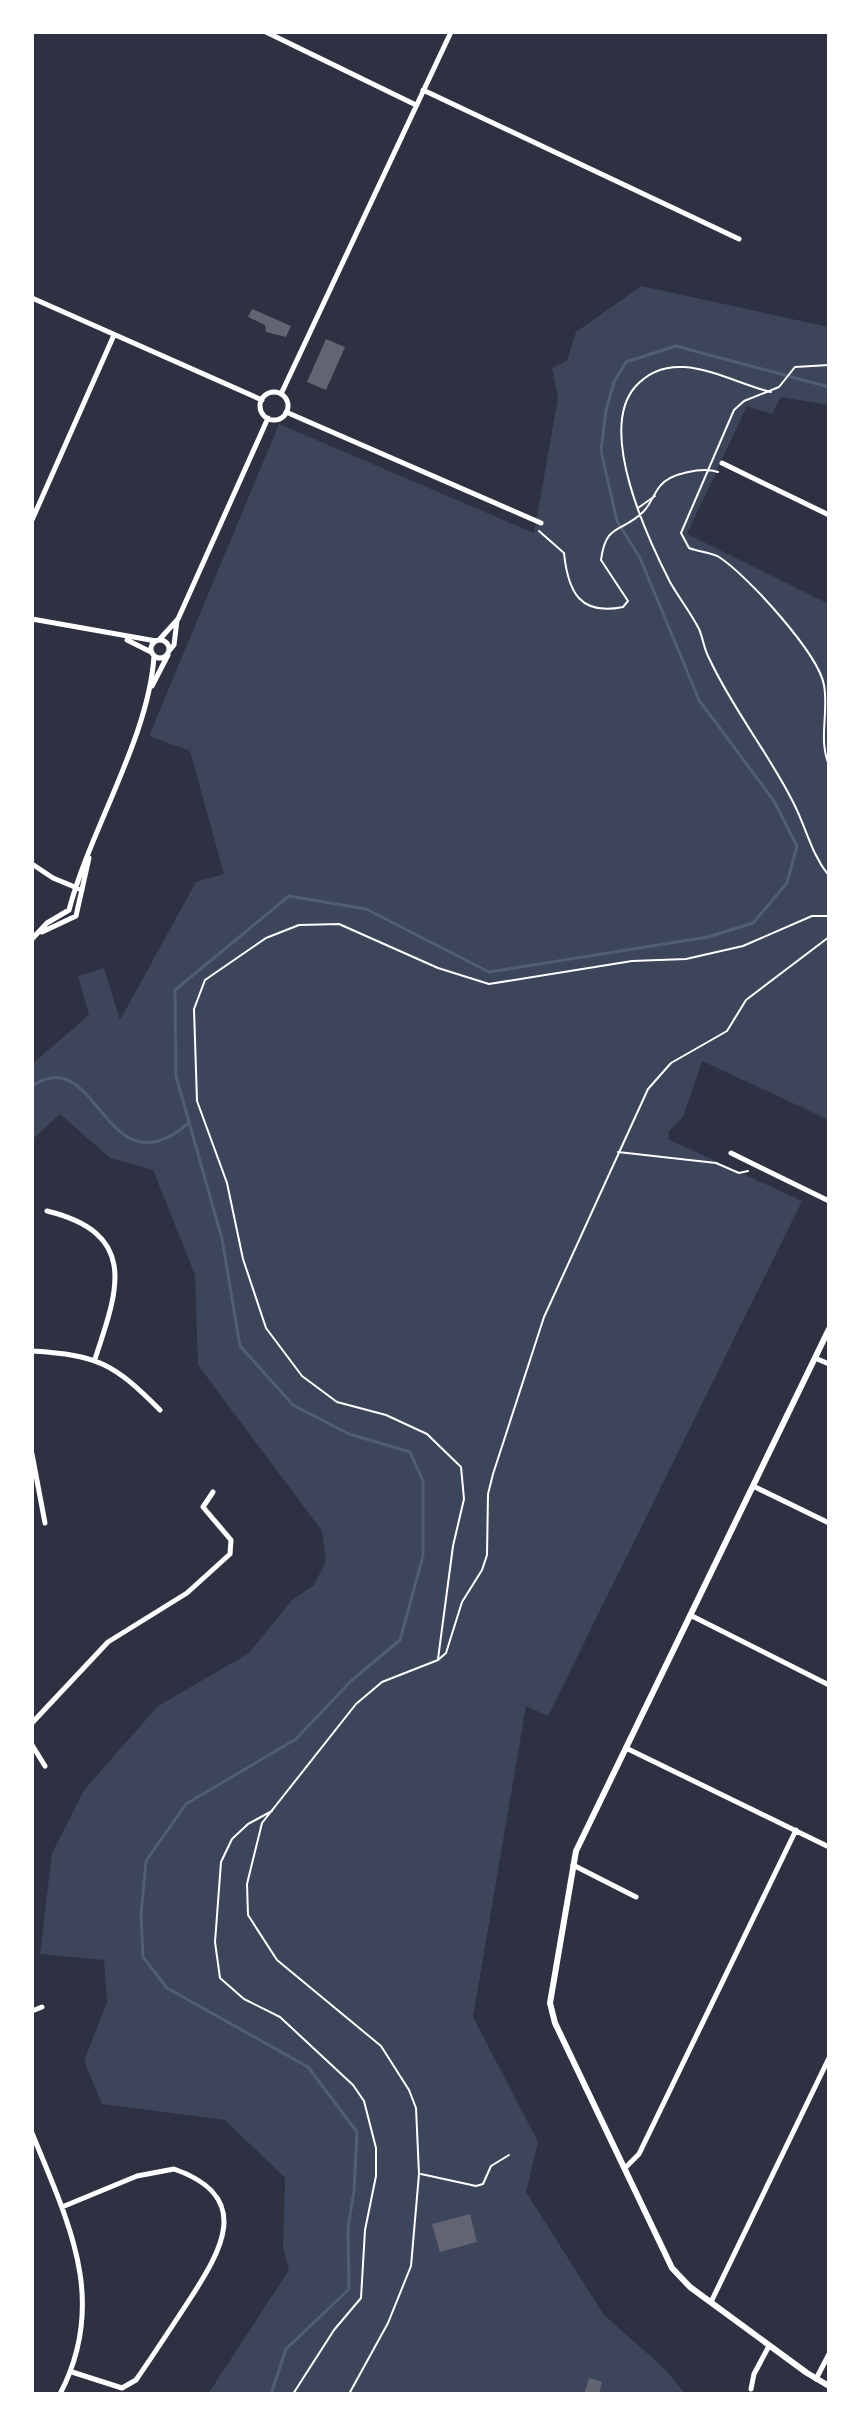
<svg xmlns="http://www.w3.org/2000/svg" width="861" height="2426" font-family="Poppins,sans-serif">
<rect width="100%" height="100%" fill="#2d3142"/>
<!-- green -->
<path fill="#3c4559" d="M641,286l188,41v78l-48,-8 -9,17 -25,-8 -60,128 142,70v516l-127,-59 -19,56 -14,14 -1,8 134,62 -254,515 -22,-10 -53,311 65,125 -12,50 78,123 61,54 20,25h-477l81,-124 -6,-24 2,-68 -60,-58 -123,-16 -18,-43 23,-59 -3,-42 -64,-6 12,-101 32,-63 74,-84 91,-53 43,-53 22,-15 12,-24 -4,-30 -124,-166 -3,-90 -42,-105 -43,-12 -50,-44 -28,26v-76l57,-49 -11,-39 26,-8 16,52 76,-138 28,-8 -34,-123 -41,-15 130,-312 255,109 24,-135 -6,-30 15,-7 9,-29z"/>
<g fill="none" stroke-linecap="round" stroke-linejoin="round">
<!-- stream -->
<path stroke="#4f5d75" stroke-width="3" d="M32,1086c67,-46 72,111 158,36
M271,2394l15,-45 63,-60 -1,-61 6,-37 3,-59 -49,-65 -141,-79 -24,-31 -2,-42 5,-54 40,-57 110,-65 55,-58 49,-41 23,-84v-75l-13,-29 -61,-18 -56,-29 -53,-59 -18,-107 -46,-163 -1,-86 114,-94 77,13 123,63 219,-35 45,-14 34,-40 10,-37 -23,-45 -75,-101 -59,-142 -23,-37 -16,-70 5,-41 8,-28 12,-20 50,-16 153,41"/>
</g>
<!-- building -->
<path fill="#626471" d="M252,309l39,17 -5,11 -20,-5 -1,-7 -17,-8z
M326,339l19,8 -19,43 -19,-8z
M470,2214l7,28 -37,10 -8,-28z
M589,2378l13,4 -3,12h-15z"/>
<g fill="none" stroke-linecap="round" stroke-linejoin="round">
<!-- path -->
<path stroke="#fff" stroke-width="2" d="M829,365l-34,2 -16,20 -35,14 -10,9 -53,123 8,15c10,4 22,4 30,9 28,18 99,96 105,128 5,27 -6,54 5,80
M771,392c-43,-10 -98,-48 -136,-5 -38,44 13,152 35,195 9,16 21,31 29,47 4,9 5,20 10,29 23,50 58,93 83,142 14,26 18,52 37,76
M638,508l17,-12
M539,531l25,22c4,39 16,63 59,54l5,-6 -27,-41c5,-38 21,-27 42,-48 8,-8 10,-17 17,-26 10,-13 43,-19 58,-14
M618,1152l98,11 23,10 9,-2
M438,1659l15,-113 11,-47 -3,-32 -34,-33 -41,-19 -49,-13 -35,-26 -36,-48 -23,-69 -16,-76 -30,-82 -3,-92 11,-29 61,-42 33,-13 40,-1 99,44 51,16 143,-23 54,-2 57,-13 69,-30h17
M272,1811l-24,13 -16,15 -11,23 -6,80 5,36 24,21 36,18 73,68 11,16 12,47v28l-11,54 -4,68 -27,32 -41,64
M421,2174l55,12 7,-2 8,-18 18,-11
M349,2394l39,-71 23,-57 8,-92 -3,-66 -7,-18 -28,-44 -104,-86 -29,-45 -1,-31 15,-61 94,-119 26,-22 56,-22 8,-7 16,-51 20,-32 5,-15 1,-61 5,-20 51,-157 104,-228 23,-26 56,-32 19,-31 83,-63"/>
<!-- minor -->
<path stroke="#fff" stroke-width="5" d="M266,32l150,73
M423,90l316,149
M32,298l230,102
M260 406a14 14 0 1 1 28 0a14 14 0 1 1-28 0Z
M281,394l170,-362
M286,412l255,111
M722,463l107,52
M32,520l82,-185
M32,619l124,22
M151 649a9 9 0 1 1 18 0a9 9 0 1 1-18 0Z
M127,640l24,12
M159,640l19,-21 90,-201
M169,651l5,-6 3,-25
M152,686l16,-31
M32,864l21,14 29,12
M42,932l34,-16 13,-58
M32,939l15,-16 22,-13c21,-80 80,-173 85,-254
M731,1153l98,48
M47,1211c94,23 70,81 48,148
M32,1351c67,4 82,13 128,59
M815,1358l14,6
M32,1454l13,69
M753,1486l76,37
M690,1615l139,70
M32,1723l76,-81 79,-49 43,-39 1,-14 -28,-33 10,-15
M32,1745l13,21
M626,1748l203,99
M573,1865l63,32
M32,2011l10,-4
M32,2133c36,89 77,167 28,261
M625,2168l14,-14 157,-324
M62,2207l75,-31 37,-7c80,28 48,81 14,133 -17,26 -34,52 -52,78l-14,8 -50,-16
M711,2302l118,-244
M816,2379l13,-25
M751,2389l3,-15 15,-28"/>
<!-- tertiary -->
<path stroke="#fff" stroke-width="6" d="M829,1329l-253,522 -26,152 5,20 117,245 18,19 117,86 22,13"/>
</g>
<!-- border -->
<rect width="861" height="2426" fill="none" stroke="#ffffff" stroke-width="68"/>
</svg>
